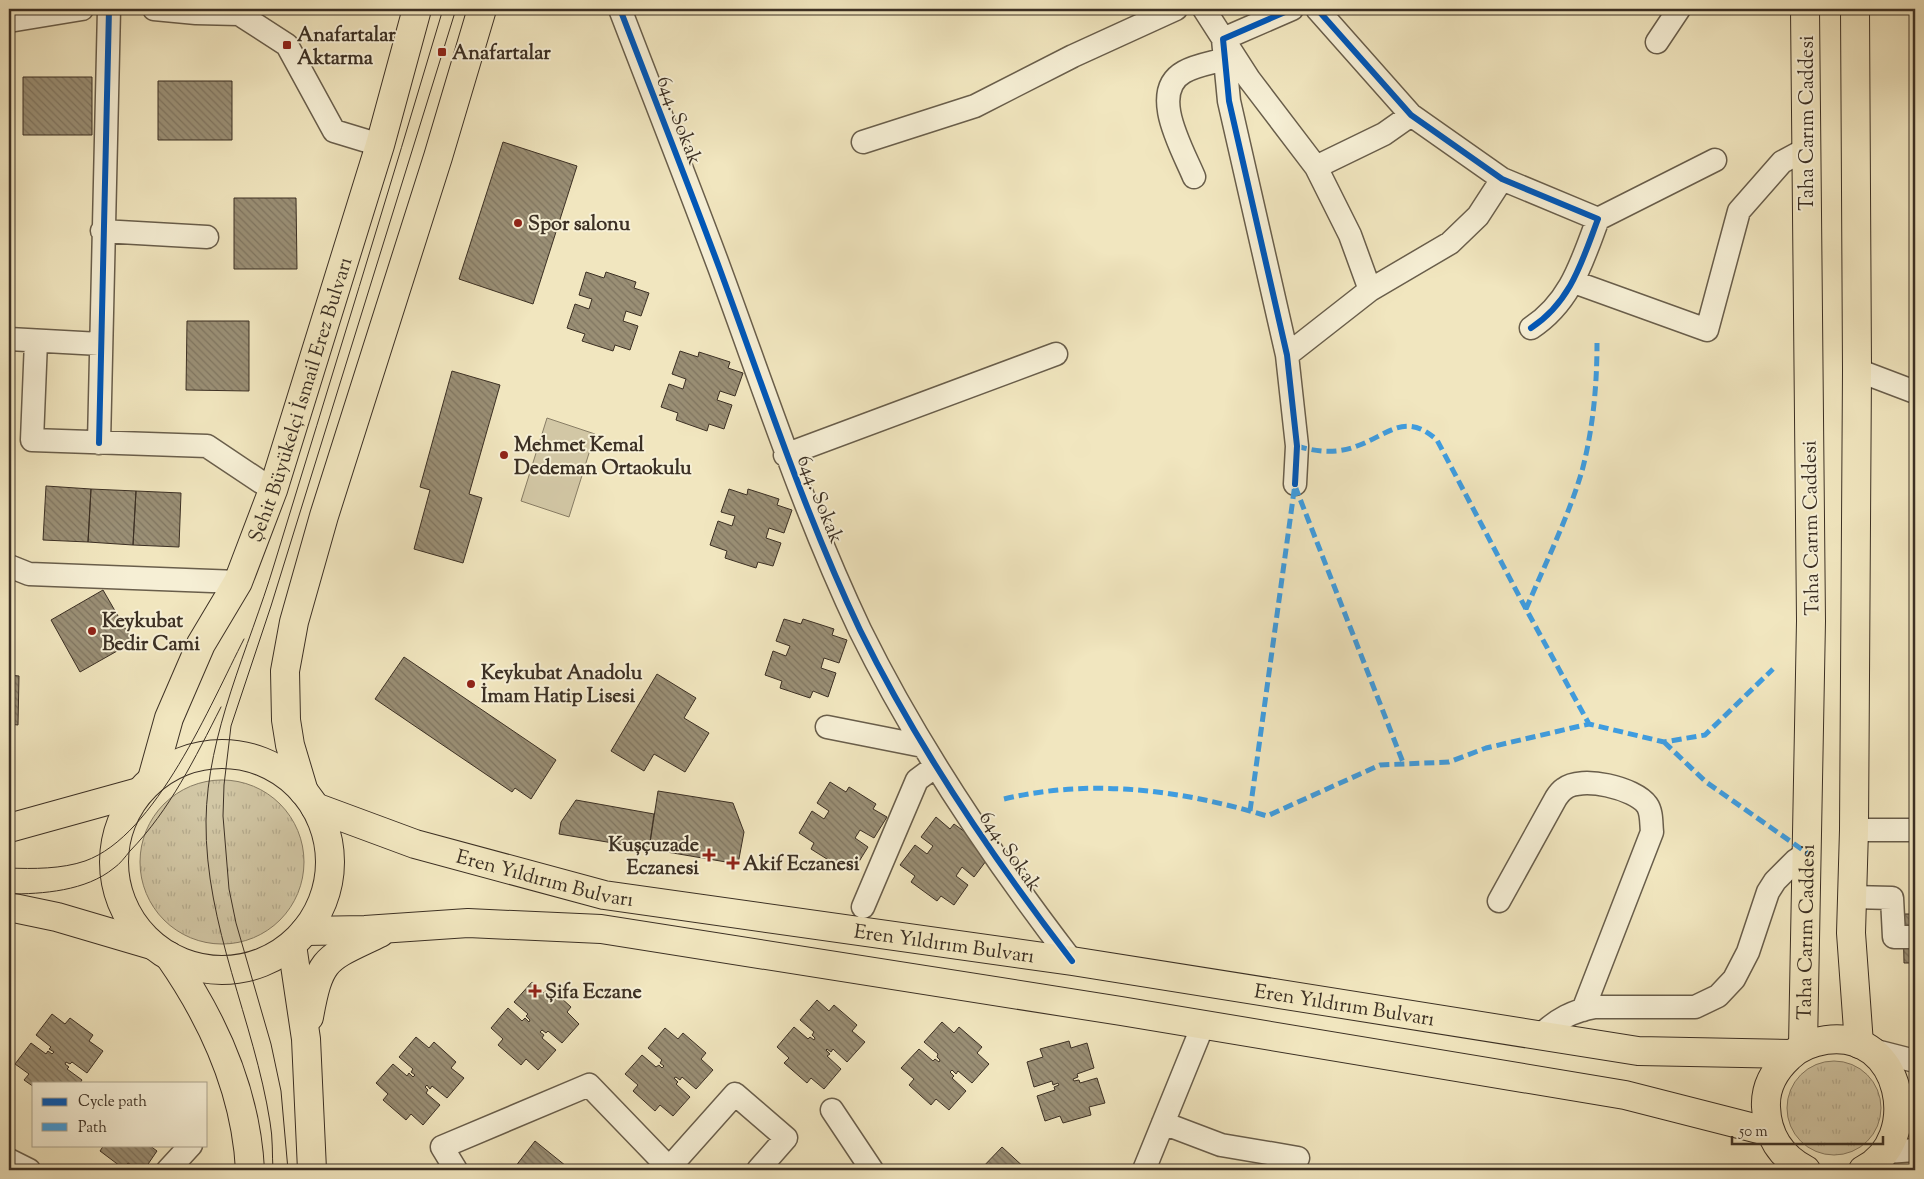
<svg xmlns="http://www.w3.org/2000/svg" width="1924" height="1179" font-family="'Sorts Mill Goudy',serif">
<defs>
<pattern id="grass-tufts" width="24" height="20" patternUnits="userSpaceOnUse" patternTransform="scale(1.25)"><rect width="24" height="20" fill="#d2c7a5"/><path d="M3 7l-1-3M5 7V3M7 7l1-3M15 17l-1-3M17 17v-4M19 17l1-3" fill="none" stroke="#b5ab8e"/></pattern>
<pattern id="building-back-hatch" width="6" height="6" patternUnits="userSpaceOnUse" patternTransform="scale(1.25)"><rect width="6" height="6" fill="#9a8f75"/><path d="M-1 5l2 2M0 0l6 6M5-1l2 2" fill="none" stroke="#7f7560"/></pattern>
</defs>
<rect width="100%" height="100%" fill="#f1e6bf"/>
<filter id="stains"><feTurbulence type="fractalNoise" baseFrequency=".004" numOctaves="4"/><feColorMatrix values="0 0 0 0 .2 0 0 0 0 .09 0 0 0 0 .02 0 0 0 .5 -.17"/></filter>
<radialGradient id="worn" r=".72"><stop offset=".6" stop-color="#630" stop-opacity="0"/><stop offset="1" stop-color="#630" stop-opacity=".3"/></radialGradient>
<!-- grass -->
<path fill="url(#grass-tufts)" stroke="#877c64" d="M140 862a82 82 0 1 1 164 0a82 82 0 1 1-164 0Z
M1787 1108a47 47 0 1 1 94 0a47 47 0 1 1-94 0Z"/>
<!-- pitch -->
<path fill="#d2c7a5" stroke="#877c64" d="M547,418l48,16 -26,83 -48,-16z"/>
<!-- building -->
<path fill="url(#building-back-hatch)" stroke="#3c3024" d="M23,77h69v58h-69z
M158,81h74v59h-74z
M503,142l74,24 -44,138 -74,-25z
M234,198h62l1,71h-63z
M586,272l18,6 2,-6 30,10 -2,6 15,5 -8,23 -15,-5 -3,10 15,5 -8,24 -15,-5 -2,6 -31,-10 3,-7 -18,-6 8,-24 14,5 3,-10 -13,-4z
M187,321h62v70l-63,-1z
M680,351l18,6 1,-5 31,10 -2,6 15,5 -8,23 -15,-5 -3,9 15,5 -8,24 -15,-5 -2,7 -31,-11 2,-7 -17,-6 8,-23 14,5 3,-10 -14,-5z
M452,371l48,14 -31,109 13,4 -19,65 -49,-14 16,-59 -10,-3z
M46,486l45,3 -3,53 -45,-2z
M91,489l45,2 -3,54 -45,-3z
M729,489l18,6 1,-6 31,10 -2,6 15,5 -8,23 -15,-5 -3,10 15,5 -8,23 -15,-4 -2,6 -31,-10 2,-7 -17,-6 8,-24 14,5 3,-10 -14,-4z
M136,491l45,2 -2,54 -46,-2z
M103,590l30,52 -53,30 -29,-52z
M784,619l17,5 2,-5 31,10 -2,6 15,5 -8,23 -15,-5 -3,10 15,5 -8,24 -15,-6 -3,7 -30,-10 2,-7 -17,-6 8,-24 13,5 4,-10 -14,-5z
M404,657l152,103 -25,39 -16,-11 -3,4 -137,-93z
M657,674l39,24 -12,20 25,15 -24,39 -31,-18 -10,17 -33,-20z
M9,675l10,1 -1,49 -9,-1z
M830,782l16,10 3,-5 27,17 -3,5 14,8 -13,21 -14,-8 -5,8 13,9 -13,21 -13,-8 -4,6 -27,-17 3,-6 -15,-10 13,-22 12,8 5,-8 -12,-8z
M658,791l75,12 11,29 -6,32 -89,-15z
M576,800l78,14 -5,35 -90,-15 2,-12z
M936,817l14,12 4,-5 26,19 9,14 -15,20 -12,-10 -6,9 12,9 -14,20 -13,-9 -4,5 -26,-19 4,-6 -15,-11 15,-20 12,9 6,-8 -12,-9z
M1911,853h4v33h-4z
M1915,886v77h-11l-1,-49h12z
M532,982l12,11 5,-6 22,20 -4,5 12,12 -17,19 -14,-12 -2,2 -4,-3 -2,2 4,3 -2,3 14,12 -18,20 -12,-11 -5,6 -23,-20 5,-6 -12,-11 17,-20 14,13 3,-3 4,4 1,-2 -4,-4 2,-2 -14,-12z
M817,1000l12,11 5,-6 23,20 -5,6 13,11 -18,20 -14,-13 -2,3 -4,-3 -1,1 4,4 -3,2 14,13 -17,20 -13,-11 -4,5 -23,-20 5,-5 -12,-11 17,-20 14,12 2,-2 4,3 1,-2 -3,-3 2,-3 -14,-12z
M52,1014l13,10 5,-6 23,17 -4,6 14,10 -16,22 -15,-11 -2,2 -4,-2 -1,2 4,3 -2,2 15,11 -2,3h-46v4l-10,-7 5,-6 -14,-10 16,-21 15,11 2,-3 4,3 2,-2 -5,-3 2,-2 -15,-12z
M942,1022l12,11 5,-6 23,20 -5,6 12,11 -17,19 -14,-12 -2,3 -4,-4 -2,2 4,4 -2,2 14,13 -17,19 -13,-11 -5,6 -22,-20 5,-6 -13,-11 18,-19 14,12 2,-2 4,3 1,-2 -3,-3 1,-3 -14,-12z
M665,1028l13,11 5,-6 23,20 -5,6 12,11 -17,19 -14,-12 -2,3 -4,-3 -2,1 4,4 -2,2 14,13 -17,19 -13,-11 -5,6 -22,-20 5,-6 -13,-11 17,-19 14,12 3,-2 3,3 2,-2 -4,-3 2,-3 -14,-12z
M416,1037l13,11 5,-6 22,20 -5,6 13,10 -17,20 -15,-12 -2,3 -3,-4 -2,2 3,3 -2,3 14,12 -17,20 -12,-11 -5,6 -23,-20 5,-6 -12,-11 17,-19 14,12 2,-3 4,4 2,-2 -4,-3 2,-3 -14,-12z
M1069,1041l2,7 16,-5 7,25 -17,6 1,3 -5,2 1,2 5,-1 1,3 17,-5 8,25 -16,4 2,8 -28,8 -3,-7 -15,5 -8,-25 18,-6 -1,-3 5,-2 -1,-2 -5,2 -1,-4 -18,6 -7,-25 16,-5 -3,-8z
M535,1141l36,29h-64l5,-6 3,3z
M104,1145h45l8,6 -13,19h-5l-11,-7 -4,6 -24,-18z
M1002,1147l25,23h-52l3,-3 2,3z"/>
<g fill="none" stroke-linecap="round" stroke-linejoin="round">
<defs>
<path id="minor" d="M154,9l42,4 43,1 48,31 47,86 46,14
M620,9c33,86 67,172 99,258 45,122 85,245 141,363 58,118 132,227 212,331
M1204,9l45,70 67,88 34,68 20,55
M1292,9l-69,30 6,62 58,254 10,91 -2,38
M1317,9l94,106 91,64 96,40
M9,21l73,-12
M1657,42l22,-33
M863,142l112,-36 98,-50 103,-47
M1316,167l68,-33 27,-19
M1194,177c-11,-27 -46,-85 -10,-105 12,-7 28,-9 41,-13
M102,231l105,6
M1574,282l133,48 32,-119 43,-49 15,-8 9,-2
M1531,328c40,-26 51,-67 67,-109l117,-59
M9,339l91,5
M36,341l-4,99 175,6 66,44
M1287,355l83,-65 80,-47 28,-27 24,-37
M1857,370l58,22
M99,443l10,-434
M785,455l271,-101
M9,566l20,8 209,8
M827,727l96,19
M1854,830h61
M1852,897l40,1 2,39h21
M1499,901l57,-103c2,-3 5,-7 8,-9 17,-14 71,-1 83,16 5,7 4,18 5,27l-69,178
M863,907l54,-127 19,-14
M1541,1035c16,-16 32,-24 54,-28h100l23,-11 16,-17 14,-27 20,-60 7,-11 20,-20 12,-8
M1872,1050l43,11
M832,1110l40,60
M1163,1123l58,22 77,13
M1887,1152l28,-2
M9,1160l20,10
M669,1168l66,-74 51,44 -28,32
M168,1170l23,-25
M456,1170l-14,-23 147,-62 82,85
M1144,1170l59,-145"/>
<g id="major">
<path d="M1855,9l2,361 -3,460 -3,103 8,111"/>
<circle cx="222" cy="862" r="108"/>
<path id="s1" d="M152,779l17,-61 32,-74 37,-62 35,-92 107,-345 37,-136"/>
<path d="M304,792l-14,-47 -4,-25 -1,-49 9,-49 30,-106 114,-359 44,-148"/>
<path id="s2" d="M315,807l100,37 189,51 468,66 566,90 153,3"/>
<path d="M9,828l130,-36"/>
<path d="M9,907l48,10 95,28"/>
<path d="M305,931l60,-1 103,-7 133,6 520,82 504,84 145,37"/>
<path d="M292,945l14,94 6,131"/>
<path d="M169,956c44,63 77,136 81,214"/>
<path d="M309,1017c11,-61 17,-58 71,-84"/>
<path id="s3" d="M1803,1046l8,-425 -6,-612"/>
<path d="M1806,1170c-25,-13 -39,-35 -40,-63 -1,-20 9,-37 23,-50 10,-10 24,-15 37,-17 76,-11 98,99 37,130"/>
</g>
</defs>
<!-- minor casing -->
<use href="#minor" stroke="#695e4b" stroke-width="25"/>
<!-- major casing -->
<use href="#major" stroke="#3c3024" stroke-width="30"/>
<!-- minor -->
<use href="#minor" stroke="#f6efd5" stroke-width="22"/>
<!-- major -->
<use href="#major" stroke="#f1e6bf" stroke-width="28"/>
<!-- tram -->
<path stroke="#3c3024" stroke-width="1" d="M9,868c24,1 53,1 76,-7 71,-25 126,-158 159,-222
M9,894c34,0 77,-3 105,-26 6,-4 11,-11 16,-17 40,-41 65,-93 91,-144
M273,1170c-1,-16 0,-32 -3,-48 -16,-102 -65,-196 -64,-301 1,-88 43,-173 68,-256 57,-186 114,-371 169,-556
M288,1170l-7,-79 -10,-47 -35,-121 -7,-34 -6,-73 1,-31 7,-59 40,-120 185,-597"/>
<!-- quiet -->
<path stroke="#3f9de0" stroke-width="5" stroke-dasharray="10 5" stroke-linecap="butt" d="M1297,446c19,6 40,8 60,0 31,-11 48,-35 80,-6l89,169 63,115
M1295,486l109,279
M1526,609c19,-45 42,-91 56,-138 11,-42 15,-85 15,-128
M1664,742l42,40 101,71
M1004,799c88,-21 177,-9 263,17l113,-51 69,-3 37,-14 103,-24 75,18 41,-7 68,-66
M1250,811l45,-327"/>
<defs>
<path id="cycleway" d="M620,9c33,86 67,172 99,258 45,122 85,245 141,363 58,118 132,227 212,331
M1292,9l-69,30 6,62 58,254 10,91 -2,38
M1317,9l94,106 91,64 96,40c-16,42 -27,83 -67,109
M99,443l10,-434"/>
</defs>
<!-- cycleway casing -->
<use href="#cycleway" stroke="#f6efd5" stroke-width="9"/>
<!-- cycleway -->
<use href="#cycleway" stroke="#0057b8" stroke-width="6"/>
</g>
<!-- markers -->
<g fill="#8f2418" stroke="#f6efd5" stroke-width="2">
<rect x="282" y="40" width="10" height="10" rx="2.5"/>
<rect x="437" y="47" width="10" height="10" rx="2.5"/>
<circle cx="518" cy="223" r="5"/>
<circle cx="504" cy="455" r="5"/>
<circle cx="92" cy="631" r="5"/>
<circle cx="471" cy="684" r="5"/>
<path d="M706.5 847.5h5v5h5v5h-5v5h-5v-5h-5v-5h5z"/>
<path d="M730.5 855.5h5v5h5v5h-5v5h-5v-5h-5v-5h5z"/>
<path d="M532.5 983.5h5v5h5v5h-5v5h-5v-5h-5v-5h5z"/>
</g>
<g text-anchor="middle" stroke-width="4" stroke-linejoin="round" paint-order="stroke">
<!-- poi labels -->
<g font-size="20" font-weight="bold" fill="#3c3024" stroke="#f6efd5" text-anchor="start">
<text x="297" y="41">Anafartalar<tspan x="297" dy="23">Aktarma</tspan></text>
<text x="452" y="59">Anafartalar</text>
<text x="528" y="230">Spor salonu</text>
<text x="514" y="451">Mehmet Kemal<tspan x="514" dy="23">Dedeman Ortaokulu</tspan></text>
<text x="102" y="627">Keykubat<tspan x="102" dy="23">Bedir Cami</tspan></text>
<text x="481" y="679">Keykubat Anadolu<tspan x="481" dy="23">İmam Hatip Lisesi</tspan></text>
<text x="699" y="851" text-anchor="end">Kuşçuzade<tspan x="699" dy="23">Eczanesi</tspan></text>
<text x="743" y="870">Akif Eczanesi</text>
<text x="545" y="998">Şifa Eczane</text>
</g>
<!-- street labels -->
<g font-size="20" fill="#3c3024" stroke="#f6efd5">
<text transform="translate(680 120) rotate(69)" y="7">644. Sokak</text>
<text transform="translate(1806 123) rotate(-90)" y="7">Taha Carım Caddesi</text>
<text dy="7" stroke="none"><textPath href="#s1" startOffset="409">Şehit Büyükelçi İsmail Erez Bulvarı</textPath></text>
<text transform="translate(821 499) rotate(68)" y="7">644. Sokak</text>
<text transform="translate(1810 528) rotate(-91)" y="7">Taha Carım Caddesi</text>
<text transform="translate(1011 851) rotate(55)" y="7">644. Sokak</text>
<text dy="7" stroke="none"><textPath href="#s2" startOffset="241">Eren Yıldırım Bulvarı</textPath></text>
<text dy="7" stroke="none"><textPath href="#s3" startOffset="114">Taha Carım Caddesi</textPath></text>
<text dy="7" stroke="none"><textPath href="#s2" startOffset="646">Eren Yıldırım Bulvarı</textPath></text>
<text dy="7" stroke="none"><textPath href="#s2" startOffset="1051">Eren Yıldırım Bulvarı</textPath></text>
</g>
</g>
<!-- margin -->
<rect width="1924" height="1179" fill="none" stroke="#f1e6bf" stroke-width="30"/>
<rect x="10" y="10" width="1904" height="1159" fill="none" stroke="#3c3024" stroke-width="2.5"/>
<rect x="15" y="15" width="1894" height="1149" fill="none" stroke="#3c3024"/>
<!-- legend -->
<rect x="32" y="1082" width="175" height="65" fill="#f6efd5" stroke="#aca38e"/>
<rect x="42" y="1098" width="25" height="8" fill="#0057b8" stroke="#aca38e"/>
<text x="78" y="1106" font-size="15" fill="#3c3024">Cycle path</text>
<rect x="42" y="1123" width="25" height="8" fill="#3f9de0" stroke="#aca38e"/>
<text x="78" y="1132" font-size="15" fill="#3c3024">Path</text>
<!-- scale -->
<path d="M1732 1136v8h151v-8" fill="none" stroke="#3c3024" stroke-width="2.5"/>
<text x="1739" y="1136" font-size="15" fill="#3c3024" stroke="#f6efd5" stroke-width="4" paint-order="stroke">50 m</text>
<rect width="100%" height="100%" filter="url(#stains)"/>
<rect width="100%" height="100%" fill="url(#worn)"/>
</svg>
